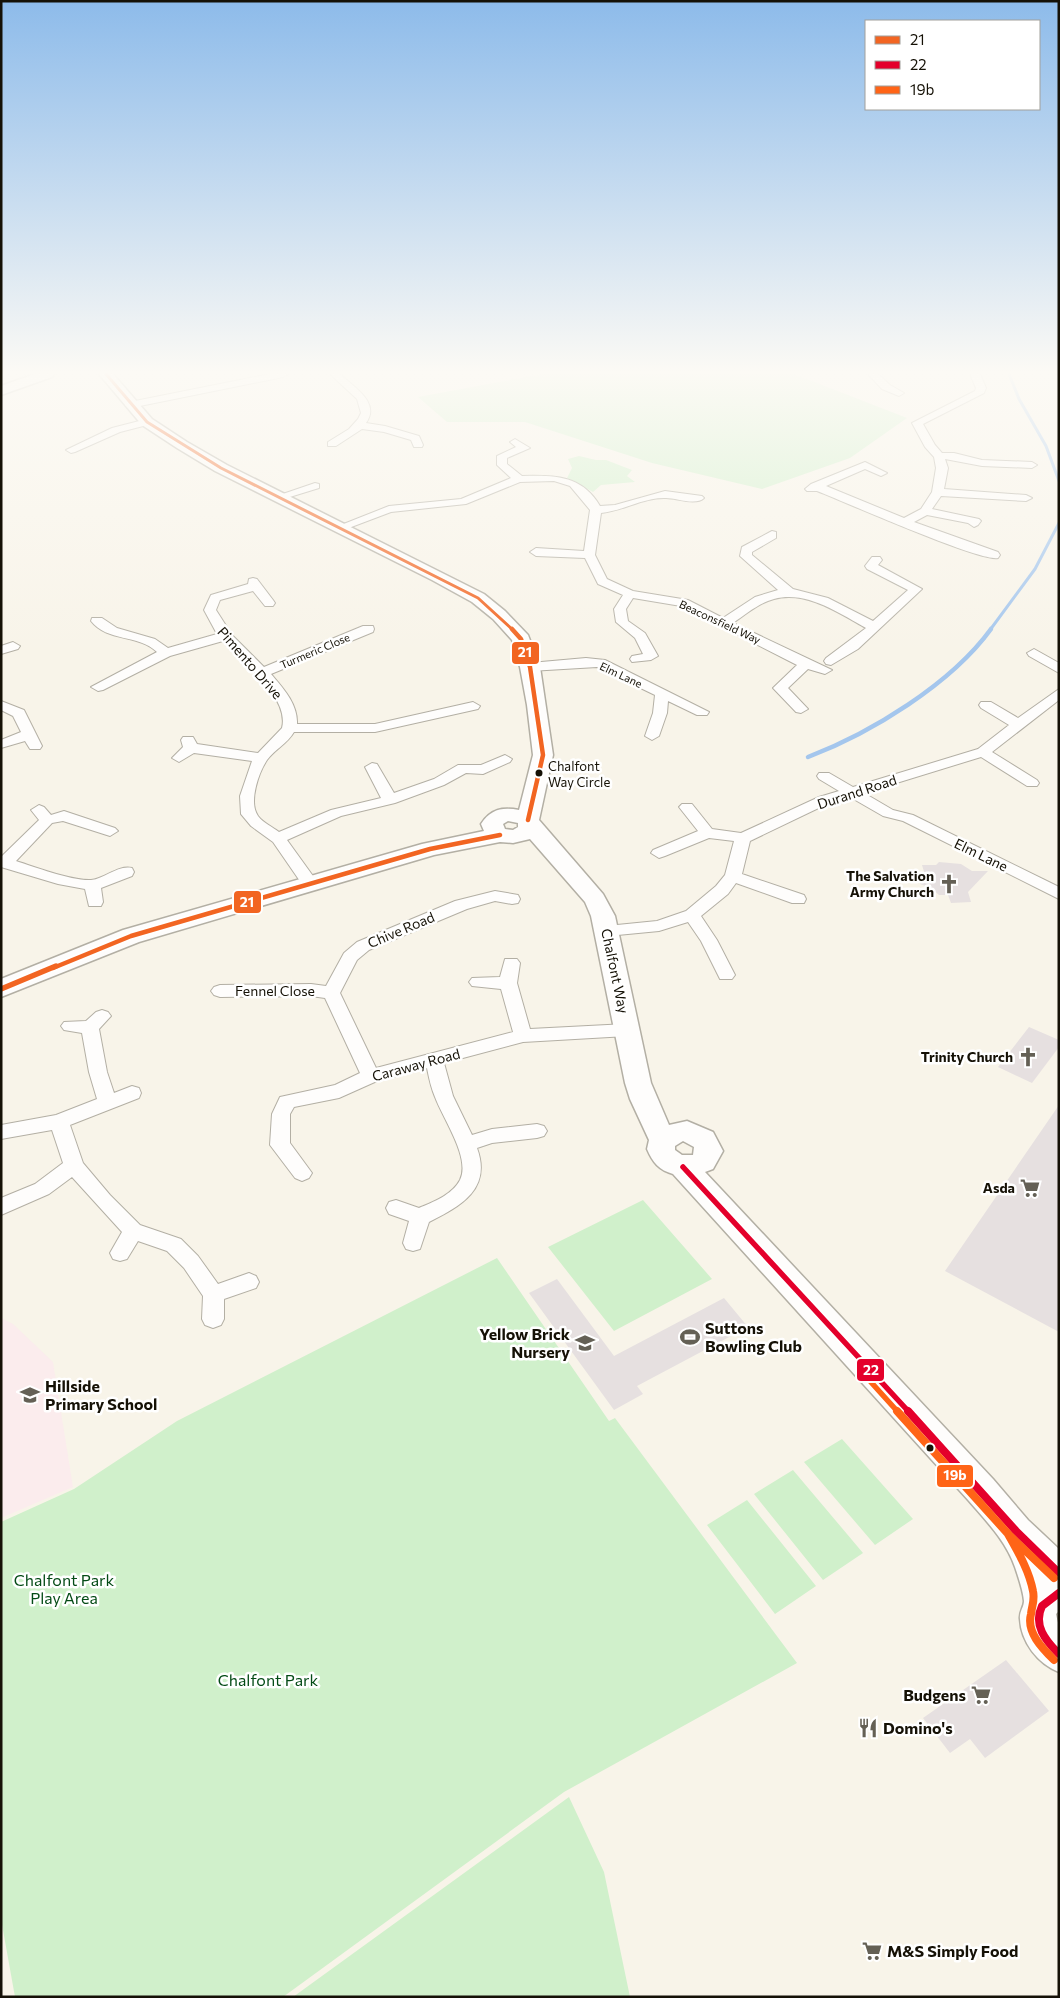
<svg xmlns="http://www.w3.org/2000/svg" width="1060" height="1998" font-family="Commissioner,sans-serif">
<rect width="100%" height="100%" fill="#f8f4e9"/>
<!-- education -->
<path fill="#fbeced" d="M1,1318l12,6 40,38 20,125 -72,31z"/>
<!-- green -->
<path fill="#d0f0cb" d="M542,374h252l113,44 -57,40 -88,31 -110,-26 -127,-41h-78l-29,-25z
M579,456l17,4h10l26,10 -5,6 8,6 -34,3 -8,7 -26,-14 5,-10 -4,-9z
M643,1200l69,79 -98,52 -66,-84z
M497,1258l112,163 6,-3 182,245 -233,129 -281,205h-268l-14,-78v-397l73,-33 103,-68z
M842,1439l71,80 -38,26 -71,-83z
M793,1470l70,83 -40,27 -69,-86z
M747,1500l69,86 -41,28 -68,-89z
M569,1797l35,75 26,125h-337z"/>
<g fill="none" stroke-linecap="round" stroke-linejoin="round">
<!-- stream-far1 -->
<path stroke="#a4c6ed" stroke-width="3" d="M1009,374l10,25 27,47 13,35
M990,630l45,-61 24,-46"/>
<!-- stream -->
<path stroke="#a4c6ed" stroke-width="4.5" d="M808,757c63,-24 143,-73 183,-128"/>
</g>
<!-- building -->
<path fill="#e6e0e0" d="M939,862l22,2 11,7h16l-20,21 3,10 -20,1 -3,-8h-9l-8,-7 -11,-4 5,-9 -3,-10h14z
M1029,1027l30,13v7l-27,36 -34,-16z
M1059,1105v227l-114,-61z
M557,1279l57,77 110,-58 24,29 -111,59 6,8 -29,16 -85,-117z
M1006,1660l43,51 -64,47 -15,-19 -20,14 -27,-35z"/>
<g fill="none" stroke-linecap="round" stroke-linejoin="round">
<defs>
<path id="street" d="M270,374h18l-5,3 -153,31 -5,-3 5,-3z
M330,374h10c13,13 41,28 26,49l19,3 34,10 4,9 -1,2h-8l-3,-7 -27,-8 -22,-3 -26,17h-8v-4l21,-13 9,-10 3,-6 -4,-14z
M868,374h10l12,11 14,8 -5,3 -17,-7z
M970,374h10l6,14 -2,5 -61,31 12,21 7,8h12l28,7 50,2 5,3 -5,3 -50,-2 -37,-7 3,9 -4,21 82,6 6,3 -6,3 -85,-5 -9,13 47,10 2,2 -3,4 -4,2 -6,-4 -41,-8 -13,7 84,30 2,3 -2,3c-18,4 -155,-57 -181,-67h-10l-2,-2 6,-5 54,-22 22,11 -6,3 -16,-7 -39,17 78,32 17,-9 11,-17 4,-24 -2,-11 -9,-10 -13,-24 63,-32 1,-3z
M147,419l4,1v4l-31,8 -45,20 -4,1 -5,-3 46,-22z
M515,439l15,9 -23,10v6l15,12c32,-1 60,-1 78,30l15,-1 50,-14 37,5 2,2c-8,8 -28,0 -38,0 -22,-1 -43,13 -65,15l-6,42 12,24 26,12 55,9 35,18 32,-21 23,-7 -38,-34 2,-9 30,-16 4,1v6l-24,14v3l41,34 35,9 45,23 35,-31 -41,-21 -2,-3 7,-9h8l2,3 -4,5 44,24 -64,60 -27,16 -5,-1 -2,-3 2,-3 40,-30c-27,-15 -60,-38 -92,-29 -15,4 -28,15 -41,24l99,47 -7,4 -17,-5 -20,19 20,21 -7,4 -5,-1 -23,-24 24,-23 -116,-59 -48,-8 -7,11 2,12 17,12 13,23 -7,4 -19,2 -2,-3 2,-3 11,-2 -8,-16 -19,-16 -2,-13 9,-14 -25,-11 -13,-26 -49,-2 -6,-4 6,-4 48,3 6,-41 -20,-24 -16,-5 -34,1 -54,22 -75,8 -45,17h-8l-2,-2 53,-21 72,-7 50,-21 -14,-13v-9l19,-9 -6,-5z
M315,483l4,1v4l-39,12 -6,-3z
M253,578l4,1 16,21 2,3 -2,3h-8l-12,-15 -33,9 -4,10 16,25 32,32 99,-41h10l1,3 -1,3 -102,42c12,14 27,30 26,50h78l98,-22 7,4 -2,3 -103,23h-81c-7,12 -19,17 -27,28 -8,12 -19,42 -9,56 5,7 15,11 21,16l52,-22 50,-12 -16,-31 7,-4 5,1 17,29 40,-14 24,-14h23l24,-10 7,4 -2,3 -27,12 -17,-1 -22,12 -49,18 -54,13 -54,24 31,43 -2,4h-12l-31,-45 -22,-16 -10,-12 -1,-18 12,-35 -58,-8 -15,9 -7,-4 11,-11 -2,-7 2,-3h10l4,7 61,9 24,-25c8,-31 -40,-66 -59,-87l-53,15 -67,34 -5,1 -7,-4 66,-35c-19,-18 -50,-10 -66,-31l1,-3h10l15,10 38,11 13,9 49,-14 -13,-24 7,-15 37,-11 1,-5z
M13,642l7,4 -2,3 -17,5v-8z
M1034,649l25,14v10l-30,-17 -2,-3z
M586,658l19,2 104,52 -2,3h-10l-29,-14 -1,12 -8,23 -7,4 -7,-4 8,-23 2,-18 -58,-28 -67,4 -7,-4 7,-4z
M1059,689v11l-67,52 45,28 2,3 -2,3h-10l-46,-29 -117,36 29,17 20,5 146,72v12l-156,-78 -20,-5 -33,-19 -21,6 -79,38 -8,33 62,21 2,4 -2,4h-12l-56,-20 -8,11 -27,22 16,24 18,35 -3,4h-12l-19,-38 -13,-19 -29,9 -52,5 -6,-1 -2,-4 2,-4 6,-1 50,-5 29,-10 30,-25 9,-11 9,-34 -25,-3 -44,18 -6,2 -8,-5 2,-3 45,-19 -19,-24 3,-3h10l20,25 29,4 78,-36 20,-6 -20,-12 -2,-3 2,-3h10l24,14 125,-38 31,-24 -28,-17 -2,-3 2,-3h10l27,16z
M1,701l23,9 18,36 -2,3h-10l-5,-8 -24,7v-8l20,-8 -8,-16 -12,-6z
M39,805l5,2 7,8 13,-4 51,17 3,3 -8,5 -47,-15 -11,2 -36,38c19,6 56,20 75,19 14,-1 26,-15 41,-12l2,4 -2,4 -31,12 2,14 -2,4h-12l-4,-17 -27,-5 -57,-17v-10l38,-37 -8,-10z
M495,891l23,4 2,4 -2,4 -6,1 -17,-3 -28,8 -98,41 -12,10 -17,33 36,75 137,-36 -12,-43 -29,-3 -3,-4 3,-4 28,-1 5,-18h12l3,4 -3,20 13,46 97,-5 6,2 3,4 -3,4 -6,2 -104,6 -79,21 9,33 19,39 20,-6 45,-5 7,2 3,5 -3,5 -7,2 -45,5 -15,5c15,41 -16,58 -48,74l-9,27 -7,2 -7,-2 -3,-6 6,-22 -20,-7 -3,-6 3,-6 7,-2 23,8c14,-6 33,-13 41,-28 11,-22 -17,-61 -25,-83 -4,-9 -6,-19 -8,-29l-50,13 -38,17 -45,9 -4,7v29l22,30 -3,5 -7,3 -7,-3 -25,-33 2,-31 8,-17 55,-12 25,-12 -35,-75 -14,-2 -91,1 -6,-2 -3,-4 3,-4 6,-2 91,-1 15,2 18,-33 13,-11 98,-41z
M102,1010l6,2 3,4 -12,13 8,43 7,21 18,-7 7,2 2,5 -2,5 -69,27 13,38 27,32 30,30 41,14 17,17 20,28 31,-11 7,3 3,6 -3,6 -32,11v20l-3,6 -8,3 -8,-3 -3,-6 1,-23 -19,-28 -17,-17 -29,-10 -11,18 -7,2 -7,-2 -3,-6 12,-21 -50,-55 -23,17 -48,21v-17l34,-14 28,-21 -11,-33 -51,9v-14l55,-10 41,-16 -8,-27 -7,-39 -18,-3 -3,-4 3,-4 22,-1 10,-9z"/>
<path id="secondary" d="M35,374h19l-2,3 -51,18v-9z
M99,374h14l39,45 35,23 40,23 257,129 21,17 23,24 12,32 13,88 -14,65 64,74 12,22 36,167 18,42 18,-4 26,11 10,19 -10,18 -8,3 288,307 35,41 31,29v62l-3,3 3,13v45c-21,-8 -38,-30 -39,-53 -1,-7 4,-12 4,-18 -1,-11 -6,-25 -9,-34 -9,-26 -28,-45 -46,-66l-296,-327c-14,-4 -20,-11 -26,-25l2,-9 -19,-41 -5,-16 -34,-167 -6,-14 -55,-63 -17,4 -13,-1 -66,13 -295,87 -138,55v-18l122,-49 299,-86 62,-13 -3,-7c10,-15 21,-17 38,-14l14,-55 -6,-50 -7,-38 -8,-27 -19,-21 -21,-17 -40,-22 -217,-109 -38,-23 -35,-23zM508,821l10,2v4l-5,3 -8,-1 -2,-5zM683,1141l11,6 -1,8h-11l-7,-5v-4z"/>
</defs>
<!-- street casing -->
<use href="#street" stroke="#b3afa4" stroke-width="2"/>
<!-- secondary casing -->
<use href="#secondary" stroke="#b3afa4" stroke-width="3"/>
<!-- street -->
<use href="#street" fill="#fefdfc" fill-rule="evenodd"/>
<!-- secondary -->
<use href="#secondary" fill="#fefdfc" fill-rule="evenodd"/>
<defs>
<path id="bus-1-far2" d="M106,374l41,48 74,46 257,130 35,32"/>
<path id="bus-1-far1" d="M512,629l9,10 9,28 13,88 -15,65
M53,968l78,-32 299,-87 70,-14"/>
<path id="bus-1" d="M1,989l55,-23"/>
<path id="bus-2-far1" d="M683,1167l226,245"/>
<path id="bus-2" d="M908,1411l108,120 43,42
M1059,1593l-17,13c-9,19 3,34 17,48"/>
<path id="bus-3-far1" d="M860,1370l38,42"/>
<path id="bus-3" d="M897,1411l113,125 44,42
M1008,1534c10,18 21,36 25,57 2,9 -1,14 -2,23 -5,18 11,34 23,46"/>
</defs>
<!-- bus-1-far2 casing -->
<use href="#bus-1-far2" stroke="#fff" stroke-width="5.5"/>
<!-- bus-1-far1 casing -->
<use href="#bus-1-far1" stroke="#fff" stroke-width="8"/>
<!-- bus-1 casing -->
<use href="#bus-1" stroke="#fff" stroke-width="9"/>
<!-- bus-2-far1 casing -->
<use href="#bus-2-far1" stroke="#fff" stroke-width="9"/>
<!-- bus-2 casing -->
<use href="#bus-2" stroke="#fff" stroke-width="11"/>
<!-- bus-3-far1 casing -->
<use href="#bus-3-far1" stroke="#fff" stroke-width="9"/>
<!-- bus-3 casing -->
<use href="#bus-3" stroke="#fff" stroke-width="11"/>
<!-- bus-1-far2 -->
<use href="#bus-1-far2" stroke="#f26522" stroke-width="3"/>
<!-- bus-1-far1 -->
<use href="#bus-1-far1" stroke="#f26522" stroke-width="4.5"/>
<!-- bus-1 -->
<use href="#bus-1" stroke="#f26522" stroke-width="5.5"/>
<!-- bus-2-far1 -->
<use href="#bus-2-far1" stroke="#e4002b" stroke-width="5.5"/>
<!-- bus-2 -->
<use href="#bus-2" stroke="#e4002b" stroke-width="8"/>
<!-- bus-3-far1 -->
<use href="#bus-3-far1" stroke="#ff6417" stroke-width="5.5"/>
<!-- bus-3 -->
<use href="#bus-3" stroke="#ff6417" stroke-width="8"/>
</g>
<!-- sky -->
<linearGradient id="sky" x2="0" y2="1"><stop stop-color="#8dbbea"/><stop offset="0.57" stop-color="#fcfaf5"/><stop offset="1" stop-color="#fcfaf5" stop-opacity="0"/></linearGradient>
<rect width="1060" height="653" fill="url(#sky)"/>
<!-- icons -->
<defs>
<symbol id="church-bare" viewBox="-9 -9 18 18"><path d="M-1.2-6h2.4v3.5h3.3v2.4h-3.3V6h-2.4V-.1h-3.3v-2.4h3.3Z" fill="#646055" stroke="#fff" stroke-width="2.5" paint-order="stroke"/></symbol>
<symbol id="supermarket-bare" viewBox="-9 -9 18 18"><path d="M-6-5.5h2.5l.6 2H6L4.5 2H-2.5L-4.4-4H-6ZM-1.5 3.2a1.3 1.3 0 1 0 .1 0ZM3 3.2a1.3 1.3 0 1 0 .1 0Z" fill="#646055" stroke="#fff" stroke-width="2.5" paint-order="stroke"/></symbol>
<symbol id="stadium-bare" viewBox="-9 -9 18 18"><path d="M0-5a6.5 5 0 1 0 0 10a6.5 5 0 1 0 0-10ZM-3.5-1.8h7v3.6h-7Z" fill="#646055" stroke="#fff" stroke-width="2.5" paint-order="stroke"/></symbol>
<symbol id="school-bare" viewBox="-9 -9 18 18"><path d="M0-5L7-2L0 1L-7-2ZM-4 1L0 2.5L4 1V4Q0 6-4 4Z" fill="#646055" stroke="#fff" stroke-width="2.5" paint-order="stroke"/></symbol>
<symbol id="restaurant-bare" viewBox="-9 -9 18 18"><path d="M-5-6h1v4h1v-4h1v4h1v-4h1v5L-1.5 .5V6h-2V.5L-5-1ZM5-6V6H3V1.5H1.5Q1.5-4 5-6Z" fill="#646055" stroke="#fff" stroke-width="2.5" paint-order="stroke"/></symbol>
</defs>
<g fill-rule="evenodd">
<use href="#church-bare" x="935" y="870" width="28" height="28"/>
<use href="#church-bare" x="1014" y="1043" width="28" height="28"/>
<use href="#supermarket-bare" x="1016" y="1174" width="28" height="28"/>
<use href="#stadium-bare" x="676" y="1323" width="28" height="28"/>
<use href="#school-bare" x="571" y="1329" width="28" height="28"/>
<use href="#school-bare" x="16" y="1381" width="28" height="28"/>
<use href="#supermarket-bare" x="967" y="1681" width="28" height="28"/>
<use href="#restaurant-bare" x="854" y="1714" width="28" height="28"/>
<use href="#supermarket-bare" x="858" y="1937" width="28" height="28"/>
</g>
<!-- markers -->
<g fill="#151106" stroke="#fff" stroke-width="2">
<circle cx="539" cy="773" r="4.5"/>
<circle cx="930" cy="1448" r="4.5"/>
</g>
<g text-anchor="middle" stroke-width="5" stroke-linejoin="round" paint-order="stroke">
<!-- far-street labels -->
<g font-size="11" fill="#151106" stroke="#fff">
<text transform="translate(720 622) rotate(25)" y="4">Beaconsfield Way</text>
<text transform="translate(315 651) rotate(-23)" y="4">Turmeric Close</text>
<text transform="translate(621 675) rotate(25)" y="4">Elm Lane</text>
</g>
<!-- bus labels -->
<g font-size="13" fill="#151106" stroke="#fff" text-anchor="start">
<text x="548" y="771">Chalfont<tspan x="548" dy="16">Way Circle</tspan></text>
</g>
<!-- street labels -->
<g font-size="14" fill="#151106" stroke="#fff">
<text transform="translate(250 663) rotate(49)" y="5">Pimento Drive</text>
<text transform="translate(857 792) rotate(-18)" y="5">Durand Road</text>
<text transform="translate(981 855) rotate(26)" y="5">Elm Lane</text>
<text transform="translate(401 930) rotate(-23)" y="5">Chive Road</text>
<text transform="translate(615 971) rotate(78)" y="5">Chalfont Way</text>
<text x="275" y="996">Fennel Close</text>
<text transform="translate(416 1065) rotate(-15)" y="5">Caraway Road</text>
</g>
<!-- poi labels -->
<g font-size="14" font-weight="bold" fill="#151106" stroke="#fff" text-anchor="end">
<text x="934" y="881">The Salvation<tspan x="934" dy="16">Army Church</tspan></text>
<text x="1013" y="1062">Trinity Church</text>
<text x="1015" y="1193">Asda</text>
</g>
<!-- near-poi labels -->
<g font-size="16" font-weight="bold" fill="#151106" stroke="#fff" text-anchor="start">
<text x="705" y="1334">Suttons<tspan x="705" dy="18">Bowling Club</tspan></text>
<text x="570" y="1340" text-anchor="end">Yellow Brick<tspan x="570" dy="18">Nursery</tspan></text>
<text x="45" y="1392">Hillside<tspan x="45" dy="18">Primary School</tspan></text>
<text x="966" y="1701" text-anchor="end">Budgens</text>
<text x="883" y="1734">Domino's</text>
<text x="887" y="1957">M&amp;S Simply Food</text>
</g>
<!-- near-park labels -->
<g font-size="16" fill="#044b16" stroke="#fff">
<text x="64" y="1586">Chalfont Park<tspan x="64" dy="18">Play Area</tspan></text>
<text x="268" y="1686">Chalfont Park</text>
</g>
</g>
<g stroke="#fff" stroke-width="2">
<rect x="511" y="641" width="29" height="24" rx="5" fill="#f26522"/>
<rect x="233" y="890" width="29" height="24" rx="5" fill="#f26522"/>
<rect x="856" y="1358" width="29" height="24" rx="5" fill="#e4002b"/>
<rect x="936" y="1464" width="38" height="24" rx="5" fill="#ff6417"/>
</g>
<g font-size="14" text-anchor="middle" font-weight="bold" fill="#fff">
<text x="525" y="657">21</text>
<text x="247" y="907">21</text>
<text x="871" y="1375">22</text>
<text x="955" y="1480">19b</text>
</g>
<!-- border -->
<rect width="1060" height="1998" fill="none" stroke="#151106" stroke-width="5"/>
<!-- legend -->
<rect x="865" y="20" width="175" height="90" fill="#ffffff" stroke="#a1a09b"/>
<rect x="875" y="36" width="25" height="8" fill="#f26522" stroke="#a1a09b"/>
<text x="910" y="45" font-size="15" fill="#151106">21</text>
<rect x="875" y="61" width="25" height="8" fill="#e4002b" stroke="#a1a09b"/>
<text x="910" y="70" font-size="15" fill="#151106">22</text>
<rect x="875" y="86" width="25" height="8" fill="#ff6417" stroke="#a1a09b"/>
<text x="910" y="95" font-size="15" fill="#151106">19b</text>
</svg>
